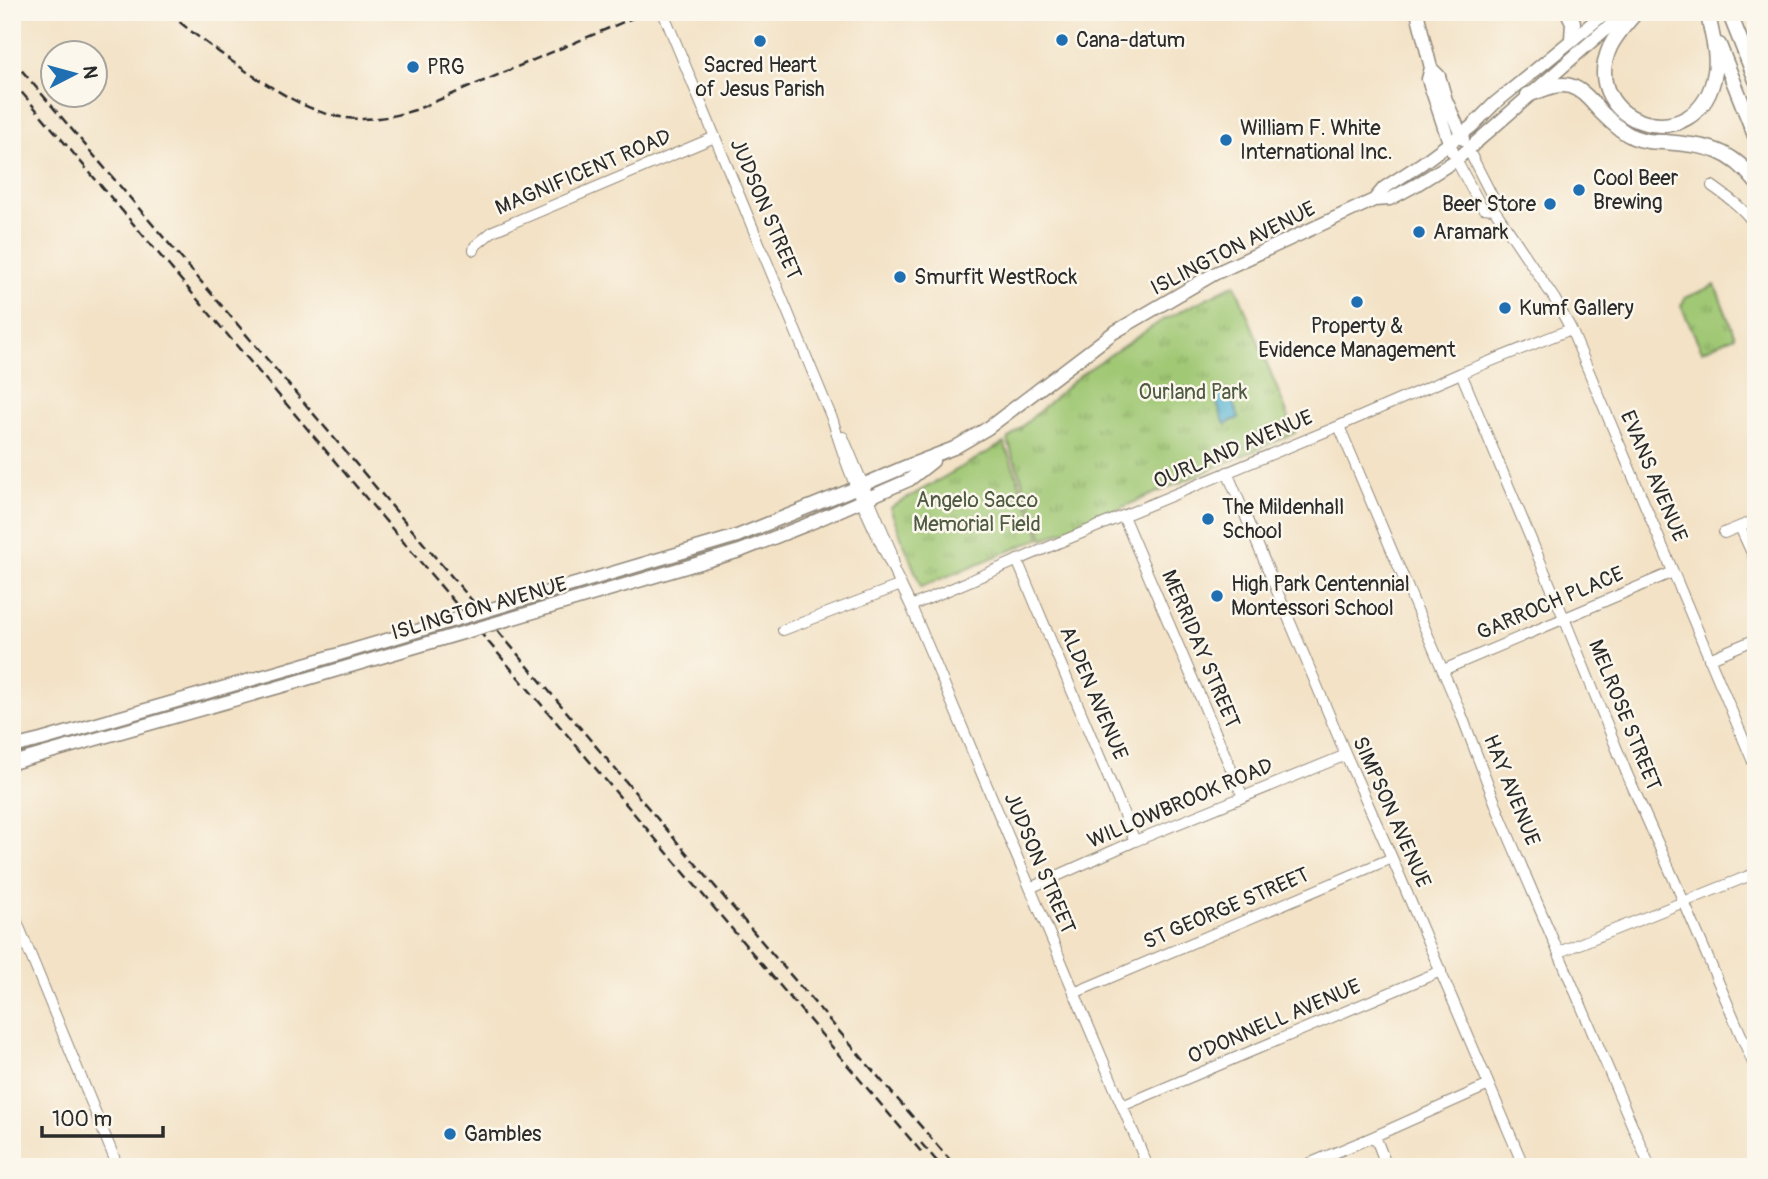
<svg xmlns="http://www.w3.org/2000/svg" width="1768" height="1179" font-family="Pangolin,sans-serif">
<defs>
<pattern id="park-tufts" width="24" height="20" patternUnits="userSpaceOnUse" patternTransform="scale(1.75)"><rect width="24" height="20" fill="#a0c874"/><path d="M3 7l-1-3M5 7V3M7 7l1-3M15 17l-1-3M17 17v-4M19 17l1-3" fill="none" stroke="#83a35f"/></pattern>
<pattern id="water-ripples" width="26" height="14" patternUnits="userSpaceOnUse" patternTransform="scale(1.75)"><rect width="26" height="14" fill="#55b2d3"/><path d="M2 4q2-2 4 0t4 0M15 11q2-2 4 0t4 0" fill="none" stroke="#4791ab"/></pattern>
</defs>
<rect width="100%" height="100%" fill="#fbf7ec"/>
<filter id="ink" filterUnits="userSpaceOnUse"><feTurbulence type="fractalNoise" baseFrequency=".0143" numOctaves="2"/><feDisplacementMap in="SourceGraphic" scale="14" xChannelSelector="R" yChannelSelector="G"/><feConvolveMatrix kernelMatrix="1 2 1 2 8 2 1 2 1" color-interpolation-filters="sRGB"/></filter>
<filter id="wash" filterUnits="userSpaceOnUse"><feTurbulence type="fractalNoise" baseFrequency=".00686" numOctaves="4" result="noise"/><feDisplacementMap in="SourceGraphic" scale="28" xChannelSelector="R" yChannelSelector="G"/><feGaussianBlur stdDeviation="1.57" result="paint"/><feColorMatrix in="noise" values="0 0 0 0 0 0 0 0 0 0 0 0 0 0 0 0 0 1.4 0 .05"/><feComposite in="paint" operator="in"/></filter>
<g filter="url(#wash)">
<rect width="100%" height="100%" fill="#f3e2c6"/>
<!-- park -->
<path fill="url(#park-tufts)" stroke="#667a50" stroke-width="2" d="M1235,284l60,149 -179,77 -72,29 -32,-85 -4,-15 72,-64 81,-54z
M1715,285l20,51 -33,15 -21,-45 4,-8z
M1004,443l37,95 -120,49 -31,-79z"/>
<!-- water -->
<path fill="url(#water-ripples)" stroke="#406e7f" stroke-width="2" d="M1228,390l11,28 -14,6 -11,-28z"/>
</g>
<g filter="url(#ink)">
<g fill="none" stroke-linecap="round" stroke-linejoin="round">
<defs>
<path id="minor" d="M663,12l170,409c18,65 49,125 78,185l237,561
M1468,149l26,51v9l60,89 17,31 185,440
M1456,160l24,44 3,4 11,1
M1712,186c17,12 33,23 44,41
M474,250l1,-4 18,-15 222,-94
M1461,373l103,245 63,156 57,128 72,168
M1339,426l121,285 41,107 149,349
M843,437l48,114 3,14
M1227,472l119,283 46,103 132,309
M1123,516l120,281
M1740,527l16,35
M1724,533l32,-13
M1017,560l118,281
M911,606l154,-66 274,-114 122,-53 110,-44
M783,630l118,-45
M1709,659l47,-20
M1443,670l230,-98
M1030,888l105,-47 211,-86
M12,910l106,257
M1559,952l197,-79
M1074,993l318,-135
M1122,1106l319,-135
M1375,1136l12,31
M1301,1167l74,-31 114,-51"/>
<path id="major" d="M1417,12l14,56 8,8 7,24 17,39
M1431,68l-3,11 24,72
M1374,200l10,-12 37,-24 50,-37 23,-23 112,-92
M737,536l109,-44 61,-26 47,-18 34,-20 125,-95 101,-59 160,-74 16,-1 26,-14 40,-25 145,-127 27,-21
M740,551l66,-26 103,-45 24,-19
M12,747l29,-7 251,-72
M12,763l281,-80"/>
<path id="highway" d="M1568,12l5,10 -1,17
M1636,12c-9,11 -20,22 -26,35 -34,76 90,117 105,25 3,-17 -3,-36 -6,-53
M1729,12l27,68
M1755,12l1,3
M1719,45l37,93
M1528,95c13,-4 28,-13 42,-9 14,4 23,18 33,28 9,9 19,18 30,23 10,4 21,5 32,5 40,4 64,5 91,40"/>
</defs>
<!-- minor casing -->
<use href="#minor" stroke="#8f8678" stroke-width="12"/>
<!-- major casing -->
<use href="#major" stroke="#8f8678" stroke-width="15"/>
<!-- highway casing -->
<use href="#highway" stroke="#8f8678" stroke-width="17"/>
<!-- minor -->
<use href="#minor" stroke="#fff" stroke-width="10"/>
<!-- major -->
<use href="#major" stroke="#fff" stroke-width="12"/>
<!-- highway -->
<use href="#highway" stroke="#fff" stroke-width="14"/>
<!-- rail -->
<path stroke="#2b2b2b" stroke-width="2.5" stroke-dasharray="10 5" stroke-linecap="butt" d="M168,12c26,23 53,42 81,61 59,38 95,59 166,37l232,-98
M12,59l757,891 187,217
M12,81l911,1073
M921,1143l21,24"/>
<defs>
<path id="major-bridge" d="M292,668l445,-132
M293,683l447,-132"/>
</defs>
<!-- major-bridge casing -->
<use href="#major-bridge" stroke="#8f8678" stroke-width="15" stroke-linecap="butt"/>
<!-- major-bridge -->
<use href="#major-bridge" stroke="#fff" stroke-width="12"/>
</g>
</g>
<!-- markers -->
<g fill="#1f6fb2" stroke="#fbf7ec" stroke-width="2.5">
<circle cx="1062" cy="40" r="7"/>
<circle cx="760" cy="41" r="7"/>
<circle cx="413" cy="67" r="7"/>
<circle cx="1226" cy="140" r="7"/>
<circle cx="1579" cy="190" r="7"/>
<circle cx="1550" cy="204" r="7"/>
<circle cx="1419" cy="232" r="7"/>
<circle cx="900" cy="277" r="7"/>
<circle cx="1357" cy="302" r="7"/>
<circle cx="1505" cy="308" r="7"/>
<circle cx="1208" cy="519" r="7"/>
<circle cx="1217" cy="596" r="7"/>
<circle cx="450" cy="1134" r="7"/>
</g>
<g text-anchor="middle" stroke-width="5" stroke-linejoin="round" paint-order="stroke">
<!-- poi labels -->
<g font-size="21" fill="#2b2b2b" stroke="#fbf7ec" text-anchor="start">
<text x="1076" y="47">Cana-datum</text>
<text x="760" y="72" text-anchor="middle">Sacred Heart<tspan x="760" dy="24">of Jesus Parish</tspan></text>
<text x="427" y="74">PRG</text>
<text x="1240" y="135">William F. White<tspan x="1240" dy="24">International Inc.</tspan></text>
<text x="1593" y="185">Cool Beer<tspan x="1593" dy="24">Brewing</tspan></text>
<text x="1536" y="211" text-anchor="end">Beer Store</text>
<text x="1433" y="239">Aramark</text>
<text x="914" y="284">Smurfit WestRock</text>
<text x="1519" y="315">Kumf Gallery</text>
<text x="1357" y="333" text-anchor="middle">Property &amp;<tspan x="1357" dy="24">Evidence Management</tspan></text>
<text x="1222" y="514">The Mildenhall<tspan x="1222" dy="24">School</tspan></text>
<text x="1231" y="591">High Park Centennial<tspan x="1231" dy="24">Montessori School</tspan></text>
<text x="464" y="1141">Gambles</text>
</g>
<!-- street labels -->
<g font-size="21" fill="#2b2b2b" stroke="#fbf7ec">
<text transform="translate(583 172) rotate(-23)" y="7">MAGNIFICENT ROAD</text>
<text transform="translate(766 209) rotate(67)" y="7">JUDSON STREET</text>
<text transform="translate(1233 248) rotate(-27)" y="7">ISLINGTON AVENUE</text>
<text transform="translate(1233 449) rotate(-23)" y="7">OURLAND AVENUE</text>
<text transform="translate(1654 476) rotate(67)" y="7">EVANS AVENUE</text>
<text transform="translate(1550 603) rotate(-23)" y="7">GARROCH PLACE</text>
<text transform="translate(479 608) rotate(-16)" y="7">ISLINGTON AVENUE</text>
<text transform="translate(1201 649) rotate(67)" y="7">MERRIDAY STREET</text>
<text transform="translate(1094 693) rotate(67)" y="7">ALDEN AVENUE</text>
<text transform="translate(1625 715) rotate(68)" y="7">MELROSE STREET</text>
<text transform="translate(1512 790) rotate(68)" y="7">HAY AVENUE</text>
<text transform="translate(1180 803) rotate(-23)" y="7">WILLOWBROOK ROAD</text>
<text transform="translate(1392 812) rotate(66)" y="7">SIMPSON AVENUE</text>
<text transform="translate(1040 863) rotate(67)" y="7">JUDSON STREET</text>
<text transform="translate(1226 908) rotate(-23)" y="7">ST GEORGE STREET</text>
<text transform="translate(1274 1021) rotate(-23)" y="7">O'DONNELL AVENUE</text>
</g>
<!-- park labels -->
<g font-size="21" fill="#4e5a41" stroke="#fbf7ec">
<text x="1193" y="399">Ourland Park</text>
<text x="977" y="507">Angelo Sacco<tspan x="977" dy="24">Memorial Field</tspan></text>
</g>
</g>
<!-- margin -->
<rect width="1768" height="1179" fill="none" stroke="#fbf7ec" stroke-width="42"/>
<!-- north arrow -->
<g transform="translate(74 74) rotate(84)"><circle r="33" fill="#fbf7ec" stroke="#a8a59f" stroke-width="2"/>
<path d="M0-5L12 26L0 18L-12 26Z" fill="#1f6fb2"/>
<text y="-10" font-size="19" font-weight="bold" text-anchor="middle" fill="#2b2b2b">N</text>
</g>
<!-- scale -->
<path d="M42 1126v10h121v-10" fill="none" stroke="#2b2b2b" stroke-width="3.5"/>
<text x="52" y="1126" font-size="21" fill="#2b2b2b" stroke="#fbf7ec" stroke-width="5" paint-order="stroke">100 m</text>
</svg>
